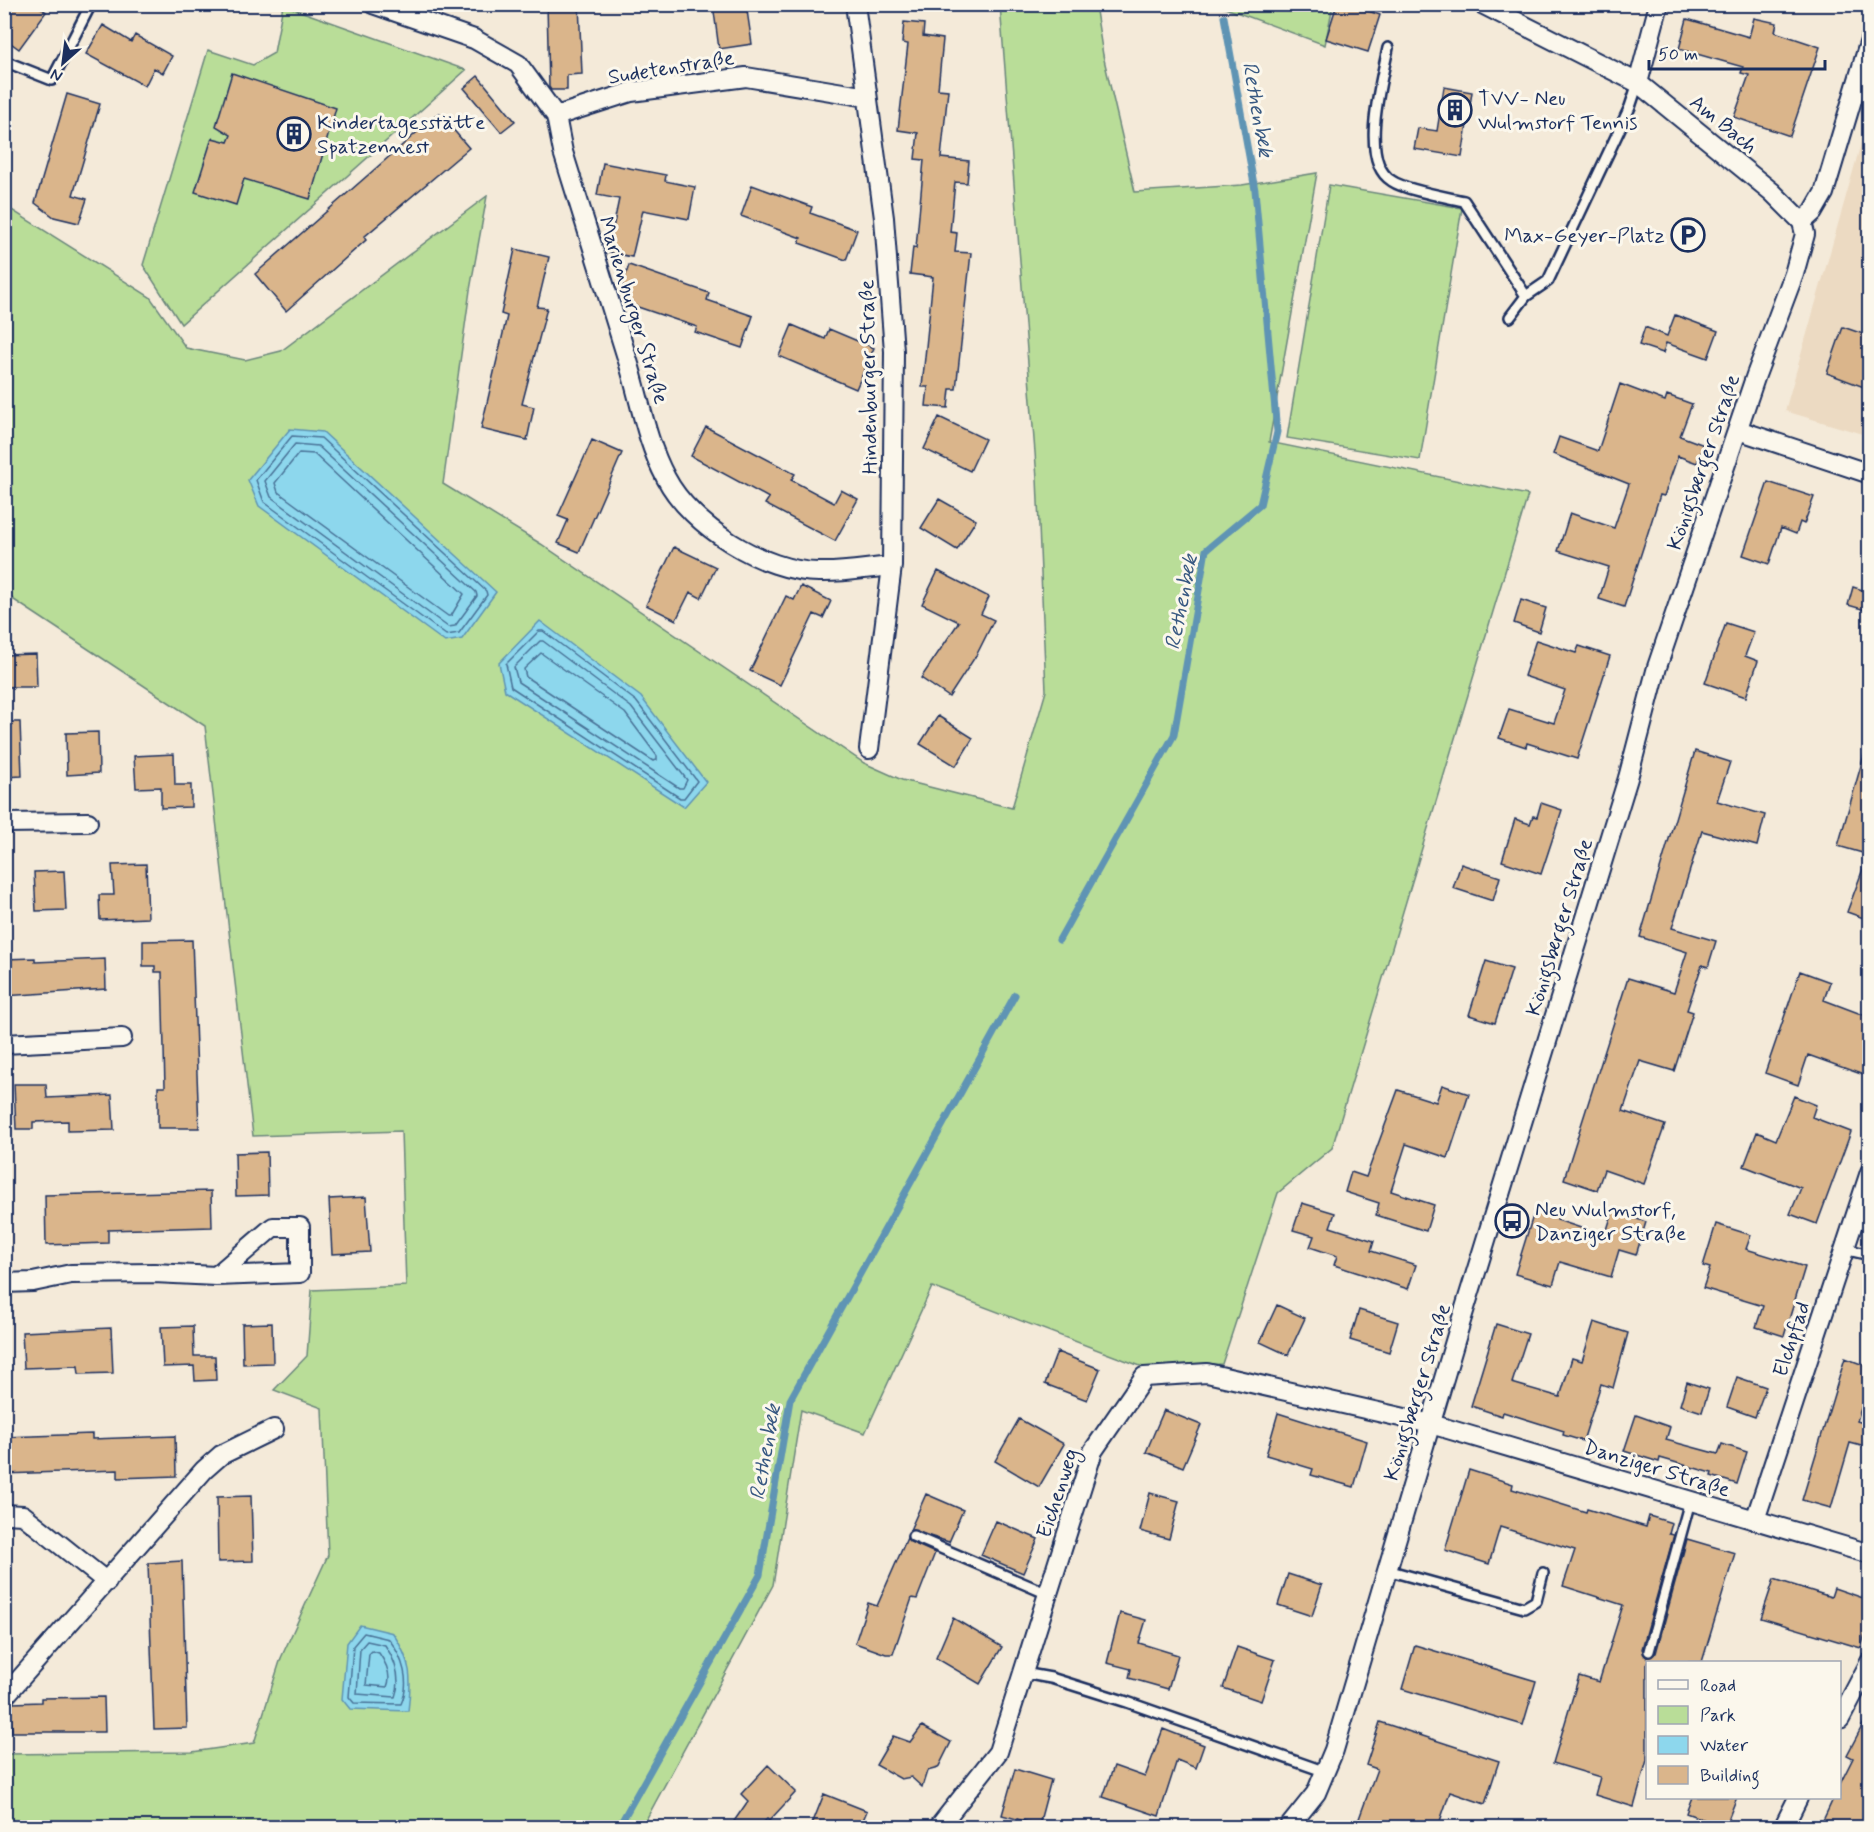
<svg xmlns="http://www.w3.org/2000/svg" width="1874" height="1832" font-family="Mynerve,sans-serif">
<rect width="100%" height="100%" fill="#f4ead9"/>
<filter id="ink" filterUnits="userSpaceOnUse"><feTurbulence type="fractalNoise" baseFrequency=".0167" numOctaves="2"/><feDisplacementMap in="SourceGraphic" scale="12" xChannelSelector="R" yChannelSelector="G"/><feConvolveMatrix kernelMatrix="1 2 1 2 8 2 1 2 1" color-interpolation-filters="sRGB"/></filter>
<g filter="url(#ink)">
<!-- built -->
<path fill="#ecdac2" d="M1869,115v321l-84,-25z"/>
<!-- green -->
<path fill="#b9dd98" stroke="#6a867b" stroke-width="1.5" d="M283,5l183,65 -285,254 -38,-59 65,-215 45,15 21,-12z
M1000,5h95l8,50 32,137 107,-7 75,-12 -48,269 259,53 -196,653 -54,45 -56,171 -79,3 -211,-80 -67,146 -64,-23 -28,175 -131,242h-637v-73l187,-2 62,-9 27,-85 47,-103 -6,-147 -48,-18 33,-34 5,-66 94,-4 -5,-155 -148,5 -48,-410 -200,-132 -1,-389 146,92 36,51 59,12 36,-9 206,-155 -17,94 -27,194 98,60 323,219 38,17 110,28 34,-117 -9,-213z
M1217,5h116l-8,40z
M1329,185l133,23 -42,252 -133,-22z"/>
<!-- water -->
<path fill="#8dd7ed" stroke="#5f94b4" stroke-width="1.5" d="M290,429l33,3 173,160 -34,47 -17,3 -186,-136 -11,-26z
M540,621l101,76 65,85 -22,25 -179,-116 -6,-28z
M360,1625l33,8c19,30 19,44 15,78l-58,-2 -8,-10 5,-56z"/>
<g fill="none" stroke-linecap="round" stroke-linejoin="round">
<!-- shore -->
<path stroke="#497297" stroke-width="1.5" d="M292,436l29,2 165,153 1,4 -28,38 -13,2 -182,-133 -8,-22z
M295,444l23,2 158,146 1,4 -22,30 -7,1 -177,-130 -6,-16z
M299,453l15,1 150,140 -13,22h-3l-170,-124 -3,-9z
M539,631h4l93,70 61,80 -13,17h-4l-169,-111 -5,-23z
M540,641h3l88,66 56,73 -4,8h-4l-161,-106 -4,-15z
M541,653l84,60 32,43v4l-4,1 -127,-84 -2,-8z
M364,1633l25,6c14,19 22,43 12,65l-47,-1 -5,-6 4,-51z
M367,1641l18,4c10,15 17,34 10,52l-38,-3 3,-45z
M372,1651l7,2c7,10 13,23 8,34l-21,-2 3,-31z"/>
<!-- stream -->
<path stroke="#5f94b4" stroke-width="7" d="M1059,940l115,-205 32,-185 54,-45 17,-73 -22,-242 -31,-173
M618,1828l142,-253 30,-175 225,-405"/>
</g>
<!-- building -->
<path fill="#dab58b" stroke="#1b2f5e" stroke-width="1.5" d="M4,4h32l10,8 -27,37 -15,-11z
M547,4h32l3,70 -15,1v15h-16l-2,-3z
M713,4h33l6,40 -33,5z
M1337,4h11l32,11 -12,37 -42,-13z
M1754,18l23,5 -2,9 45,15 -30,89 -56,-19 15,-42 -8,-2 2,-6 -64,-18 8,-30 62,18z
M904,22l20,2 -1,12 20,3 -5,50 10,1 -7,68 28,3 -2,22 -12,-1 -5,50 7,1 -2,19 16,1 -15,136h-6l-2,19 -22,-2 2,-19h-6l11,-110 -23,-3 3,-27 3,1 8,-88 -9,-1 3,-26 -20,-3 10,-86 -6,-1z
M103,25l28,17 4,-7 37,21 -9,17 -9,-5 -9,18 -59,-32z
M232,73l104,35 -26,91 -66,-20 -8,26 -41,-13 17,-54 16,4 3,-7 -15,-9z
M478,76l37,45 -14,11 -37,-44z
M1444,87l28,5 -10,65 -48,-8 4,-21 19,3z
M67,94l33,10 -27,91 14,4 -8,24 -25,-6 -19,-14z
M439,113l30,35 -105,89 2,3 -80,71 -31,-37z
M603,163l63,12 -1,6 30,6 -6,32 -46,-9 -11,47 -24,-5 11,-53 -22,-4z
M752,185l60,22 -2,6 47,17 -11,30 -47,-17 2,-5 -60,-22z
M515,249l34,8 -12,50 10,1 -25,96 12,3 -7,33 -46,-11 26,-113 -6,-2z
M629,265l80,28 -2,7 46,16 -11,32 -47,-16 2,-5 -74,-25 5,-13 -6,-3z
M1675,315l43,16 -10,27 -42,-15 -3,10 -24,-8 6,-18 22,9z
M792,325l33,14 4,-10 45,19 -18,41 -77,-33z
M1843,327l26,9v53l-42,-16z
M1620,384l45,17 2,-6 25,9 -12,32 24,9 -7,18 -19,-7 -14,40 -4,-1 -36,112 -25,-8 10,-32 -51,-16 12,-38 44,15 15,-44 -76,-30 6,-17 39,14z
M939,417l46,22 -15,32 -46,-22z
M706,427l89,47 -4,6 43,23 7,-13 17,9 -23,42 -70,-37 4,-6 -78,-42z
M592,440l30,13 -43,99 -21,-9 10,-23 -10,-4z
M1768,482l46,15 -10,27 -4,-2 -4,12 -15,-6 -12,36 -26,-9z
M939,499l37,21 -19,30 -36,-22z
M674,547l42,20 -15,31 -11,-6 -14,28 -30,-15z
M938,571l51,26 -8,17 13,6 -17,34 -28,43 -28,-19 38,-56 -37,-18z
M801,586l30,15 -8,17 -9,-4 -34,71 -30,-14 36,-75 8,4z
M1853,587l16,5v19l-21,-6z
M1521,600l25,8 -7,24 -25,-9z
M1726,623l28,9 -9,24 13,5 -12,36 -41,-14z
M1536,640l40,13 3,-7 31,10 -33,103 -50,-16 -1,4 -27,-9 10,-29 45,14 11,-33 -41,-14z
M36,654l1,33h-33v-32z
M938,716l35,22 -17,28 -36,-22z
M4,722h16l2,54 -18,1z
M98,732l1,41 -32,2 -1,-42z
M1695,751l35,11 -13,39 48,14 -8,31 -55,-15 -30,97 44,13 -8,26 -6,-2 -15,45 6,2 -19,59 -34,-10 -17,50 42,14 -21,59 -40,-14 -7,20 -33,-11 64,-201 46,14 13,-40 -47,-15z
M174,754l1,31h16v22l-30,1v-21l-25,1 -2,-32z
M1864,755l5,1v87l-3,11 -28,-8z
M1541,803l21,7 -21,64 -39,-13 13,-42 15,5 3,-8 4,1z
M1867,858h2v62l-22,-8z
M146,864l2,54 -48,2 -1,-25h15l-2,-30z
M1461,864l39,13 -7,24 -40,-13z
M64,871l2,39 -30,1 -2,-39z
M192,940l7,188h-41v-41h7l-3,-115h-7v-6h-12v-25z
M35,958v4l70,-3 1,30 -102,7v-37z
M1486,961l26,8 -17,54 -26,-8z
M1800,971l30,11 -6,18 45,17v60l-61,-22 -10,30 -33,-12z
M14,1084h32l1,14 65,-3 2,35 -46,1v-10l-35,1v7h-17z
M1442,1085l27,9 -21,64 -42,-14 -15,47 43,14 -8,26 -50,-16 3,-12 -34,-11 6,-20 15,5 32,-87 38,12z
M1794,1096l22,9 -4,12 39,15 -34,92 -27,-10 11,-26 -57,-22 13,-34 19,8z
M267,1152l1,43 -32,1 -1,-43z
M211,1191l1,36 -104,3v13l-62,2 -1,-50z
M366,1197l4,55 -38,2 -3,-55z
M1302,1203l33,10 -5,14 44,14 -3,10 45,14 -8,24 -74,-24 3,-9 -27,-9 4,-11 -21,-6z
M1536,1206l23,7 -2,7 48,16 8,-25 33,11 -10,33 -17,-5 -8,27 -51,-15 -7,23 -38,-11z
M1716,1224l35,11 -5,14 59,18 -21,69 -28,-9 7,-21 -60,-18 7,-20 -7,-2z
M1277,1305l28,13 -17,37 -28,-13z
M1359,1310l39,12 -9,30 -39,-12z
M1594,1322l34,11 -15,55 -12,-4 -18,57 -20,-6 1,-4 -61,-19 -1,4 -31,-10 25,-82 32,10 -16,49 48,14 12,-39 10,3z
M272,1323l1,40 -30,1 -1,-40z
M193,1326l1,30h21l1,24 -21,1 -1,-15 -31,1 -2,-40z
M111,1328l2,45 -34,1 -1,-8 -54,2 -2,-36z
M1057,1352l43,17 -13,31 -42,-16z
M1845,1358l24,9v16l-12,38 12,4v23l-19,-5 -19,65 -29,-8z
M1737,1377l29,10 -11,30 -28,-10z
M1687,1382l22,7 -7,23 -22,-7z
M1164,1410l37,15 -18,42 -37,-15z
M1278,1413l89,28 -13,46 -43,-12 2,-6 -47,-14z
M1636,1415l34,12 -4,13 52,14 4,-10 25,8 -10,32 -26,-8 1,-3 -52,-15 -1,4 -35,-11z
M1019,1419l45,25 -25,43 -44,-26z
M92,1434v5l83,-3 1,40 -58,2v-8l-114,4v-37z
M1469,1470l44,14 -1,5 74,23 1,-3 59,18 3,-11 23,7 -3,11 5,1 -32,114 5,8 9,-4 31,-114 48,14 -33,109h-55v98l-13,47 -39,-12 5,-18 -47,-14 26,-87 20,6 24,-77 -60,-19 12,-36 -75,-23 -11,37 -44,-14z
M1150,1493l29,8 -10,38 -29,-8z
M926,1494l37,16 -14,32 -39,-12z
M251,1496l2,65 -35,1 -1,-65z
M996,1521l42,18 -15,34 -42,-18z
M907,1538l3,4 25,11 -18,46 -5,-1 -19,56h-7l-31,-11 13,-40 9,3z
M182,1561l5,167 -33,1 -6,-166z
M1288,1574l34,11 -10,31 -34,-11z
M1774,1579l57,18 3,-9 35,12v20l-8,28 -100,-30z
M1120,1613l26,7 -7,23 39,12 -10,34 -39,-11 2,-9 -24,-6z
M953,1618l49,29 -22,37 -44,-26z
M1415,1645l121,36 -13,44 -121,-36z
M1237,1647l38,13 -14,41 -38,-13z
M104,1697l1,35h-93l-2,-26 3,-3 28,-1v-4z
M1869,1713v114h-49l14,-30h5v-11l14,-28 -6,-3z
M1380,1722l119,39 -14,43 -35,-12 -12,35h-82l21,-58 -11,-4z
M922,1726l29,16 -13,26 -11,3 -5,16 -11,-10 -10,2 -25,-14 17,-29 17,6z
M1163,1729l41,16 -8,23 -19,-8 -18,56 -56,-19 11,-31 31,11z
M768,1765l28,27 -27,29 -2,-2 -8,8h-29l18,-26 -7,-7z
M1015,1769l36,11 -12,45 -37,-10z
M824,1794l43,17 -7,16h-49z
M1692,1797h45l-12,30 -39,-14z"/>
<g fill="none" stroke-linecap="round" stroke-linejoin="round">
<defs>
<path id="service" d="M1388,48c-6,32 -30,113 4,133 13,9 54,16 72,20l62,95
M4,61l48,19 39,-76
M1510,317l16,-21 22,-15 82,-174 8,-24
M1844,1249l26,6
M913,1536l135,58
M1387,1570l137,38 12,-7 7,-28
M1649,1651l41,-150
M1023,1673l28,5 76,24 199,70"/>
<path id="minor" d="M373,4l101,35 44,25 38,52 7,36c21,69 43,139 65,209 12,39 18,80 38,117 25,48 98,94 153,94 24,1 49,-4 73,-6
M855,4l29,214 10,133 -2,215 -23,183
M1638,83l21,-79
M556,116l75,-24 115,-15 121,20
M1802,222l11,-10 11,-19 46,-153
M1738,430l132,44
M4,823l84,-1
M4,1044l118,-6
M4,1283l29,-1 38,-8 83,-1 62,3 84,-3v-46h-27l-57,49
M4,1514l19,1 84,67
M1755,1520l115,-348
M4,1697l200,-227 17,-15 53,-26
M1840,1719l30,-57
M938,1828l60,-76 95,-301 51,-74 63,-4 224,51 439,130
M1288,1828l28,-35 18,-43 127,-429 167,-543 29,-111 99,-292 38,-101 11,-40 -3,-12 -30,-30 -134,-109 -156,-79
M1783,1828l15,-30"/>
</defs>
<!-- service casing -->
<use href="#service" stroke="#1b2f5e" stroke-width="14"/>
<!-- minor casing -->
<use href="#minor" stroke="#1b2f5e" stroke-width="22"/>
<!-- service -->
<use href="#service" stroke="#fbf7ec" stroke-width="9"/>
<!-- minor -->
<use href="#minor" stroke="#fbf7ec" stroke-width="18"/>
</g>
</g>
<!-- icons -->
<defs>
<symbol id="building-ring" viewBox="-11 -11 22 22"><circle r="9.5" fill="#fbf7ec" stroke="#1b2f5e" stroke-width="1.5"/><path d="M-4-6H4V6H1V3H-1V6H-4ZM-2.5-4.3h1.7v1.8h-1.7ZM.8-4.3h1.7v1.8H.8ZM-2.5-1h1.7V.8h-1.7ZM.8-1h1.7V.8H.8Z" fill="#1b2f5e"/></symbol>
<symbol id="parking-ring" viewBox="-11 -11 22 22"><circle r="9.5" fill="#fbf7ec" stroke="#1b2f5e" stroke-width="1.5"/><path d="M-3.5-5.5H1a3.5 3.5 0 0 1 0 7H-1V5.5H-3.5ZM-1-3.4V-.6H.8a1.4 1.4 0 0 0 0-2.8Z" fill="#1b2f5e"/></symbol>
<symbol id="bus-ring" viewBox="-11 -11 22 22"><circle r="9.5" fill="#fbf7ec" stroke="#1b2f5e" stroke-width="1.5"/><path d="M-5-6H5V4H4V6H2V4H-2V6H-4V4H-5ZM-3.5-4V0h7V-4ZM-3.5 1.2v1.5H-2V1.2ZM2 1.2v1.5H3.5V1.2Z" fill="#1b2f5e"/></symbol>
</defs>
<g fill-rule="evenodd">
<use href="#building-ring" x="1436" y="91" width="38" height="38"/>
<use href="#building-ring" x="275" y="115" width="38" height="38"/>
<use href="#parking-ring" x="1669" y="216" width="38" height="38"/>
<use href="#bus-ring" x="1493" y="1202" width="38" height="38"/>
</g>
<g text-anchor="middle" stroke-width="6" stroke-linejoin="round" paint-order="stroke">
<!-- street labels -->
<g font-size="21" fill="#1b2f5e" stroke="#fbf7ec">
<text transform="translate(671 67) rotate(-9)" y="7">Sudetenstraße</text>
<text transform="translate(1724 124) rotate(39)" y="7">Am Bach</text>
<text transform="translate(634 310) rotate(73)" y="7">Marienburger Straße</text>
<text transform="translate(868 377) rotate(-91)" y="7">Hindenburger Straße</text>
<text transform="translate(1703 462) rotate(-71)" y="7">Königsberger Straße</text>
<text transform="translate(1559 927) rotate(-73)" y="7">Königsberger Straße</text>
<text transform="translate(1791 1339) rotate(-72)" y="7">Elchpfad</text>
<text transform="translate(1417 1392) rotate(-73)" y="7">Königsberger Straße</text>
<text transform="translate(1657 1468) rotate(17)" y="7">Danziger Straße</text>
<text transform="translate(1057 1493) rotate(-72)" y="7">Eichenweg</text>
</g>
<!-- poi labels -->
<g font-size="21" fill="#1b2f5e" stroke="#fbf7ec" text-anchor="start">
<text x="1478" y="105">TVV- Neu<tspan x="1478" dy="24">Wulmstorf Tennis</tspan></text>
<text x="317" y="129">Kindertagesstätte<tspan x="317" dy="24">Spatzennest</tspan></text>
<text x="1665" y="242" text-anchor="end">Max-Geyer-Platz</text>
<text x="1535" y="1216">Neu Wulmstorf,<tspan x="1535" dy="24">Danziger Straße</tspan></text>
</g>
<!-- water labels -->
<g font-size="22" font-style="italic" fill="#385982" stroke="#fbf7ec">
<text transform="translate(1259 109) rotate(80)" y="8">Rethenbek</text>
<text transform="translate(1180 602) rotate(-79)" y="8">Rethenbek</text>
<text transform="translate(764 1452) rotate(-80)" y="8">Rethenbek</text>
</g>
</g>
<!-- margin -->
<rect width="1874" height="1832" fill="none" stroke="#fbf7ec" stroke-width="24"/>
<rect x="12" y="12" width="1850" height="1808" fill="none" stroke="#1b2f5e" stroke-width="2" filter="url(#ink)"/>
<!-- legend -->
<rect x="1646" y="1661" width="195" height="138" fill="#fbf7ec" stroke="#a1a7b3" stroke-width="1.5"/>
<rect x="1658" y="1680" width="30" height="9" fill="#fbf7ec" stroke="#a1a7b3" stroke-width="1.5"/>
<text x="1700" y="1691" font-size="18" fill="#1b2f5e">Road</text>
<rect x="1658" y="1706" width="30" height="18" fill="#b9dd98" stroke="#a1a7b3" stroke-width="1.5"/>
<text x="1700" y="1721" font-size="18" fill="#1b2f5e">Park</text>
<rect x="1658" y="1736" width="30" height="18" fill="#8dd7ed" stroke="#a1a7b3" stroke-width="1.5"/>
<text x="1700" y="1751" font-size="18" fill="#1b2f5e">Water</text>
<rect x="1658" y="1766" width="30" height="18" fill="#dab58b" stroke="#a1a7b3" stroke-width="1.5"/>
<text x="1700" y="1781" font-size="18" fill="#1b2f5e">Building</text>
<!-- north arrow -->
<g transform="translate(63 63) rotate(208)" stroke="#fbf7ec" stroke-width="4.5" paint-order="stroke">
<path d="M0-4.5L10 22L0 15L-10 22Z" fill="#1b2f5e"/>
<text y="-9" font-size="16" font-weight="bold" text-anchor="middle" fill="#1b2f5e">N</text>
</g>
<!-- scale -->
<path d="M1649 60v9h176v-9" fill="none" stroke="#1b2f5e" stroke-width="3"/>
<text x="1658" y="60" font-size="18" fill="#1b2f5e" stroke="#fbf7ec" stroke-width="4.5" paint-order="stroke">50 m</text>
</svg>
